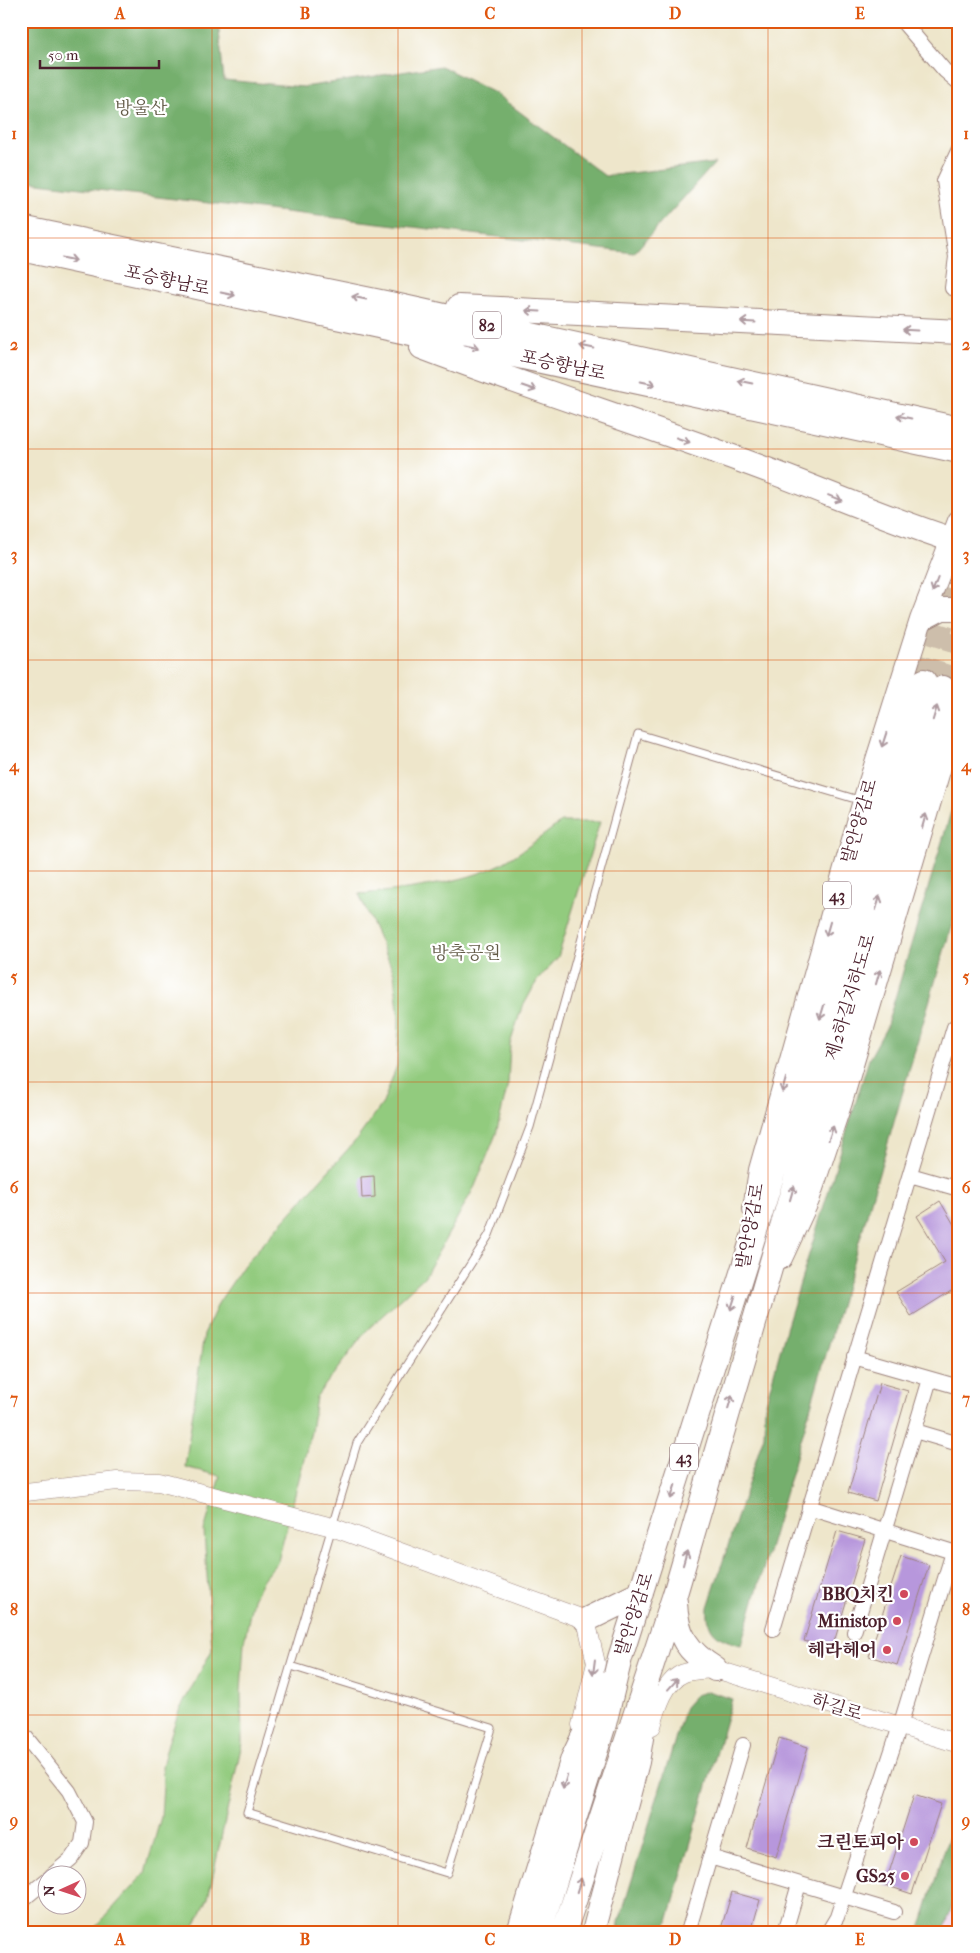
<svg xmlns="http://www.w3.org/2000/svg" width="980" height="1953" font-family="'IM FELL French Canon','Noto Serif KR',serif">
<rect width="100%" height="100%" fill="#fff"/>
<filter id="ink" filterUnits="userSpaceOnUse"><feTurbulence type="fractalNoise" baseFrequency=".02" numOctaves="2"/><feDisplacementMap in="SourceGraphic" scale="10" xChannelSelector="R" yChannelSelector="G"/><feConvolveMatrix kernelMatrix="1 2 1 2 8 2 1 2 1" color-interpolation-filters="sRGB"/></filter>
<filter id="wash" filterUnits="userSpaceOnUse"><feTurbulence type="fractalNoise" baseFrequency=".0096" numOctaves="4" result="noise"/><feDisplacementMap in="SourceGraphic" scale="20" xChannelSelector="R" yChannelSelector="G"/><feGaussianBlur stdDeviation="1.12" result="paint"/><feColorMatrix in="noise" values="0 0 0 0 0 0 0 0 0 0 0 0 0 0 0 0 0 1.4 0 .05"/><feComposite in="paint" operator="in"/></filter>
<g filter="url(#wash)">
<rect width="100%" height="100%" fill="#eee6cb"/>
<!-- built -->
<path fill="#edd0e8" d="M959,1882v50h-15z"/>
<!-- green -->
<path fill="#92cb7e" stroke="#6e7554" d="M561,822h39l-42,135 -21,24 -16,29 -11,34 -2,40 -12,50 -21,52 -50,90 -58,54 -51,67 -5,35 -33,129 -15,18 -10,20 -9,43 -3,50 1,51 -34,155 -16,34h-101l54,-59 16,-56 2,-31 -1,-20 6,-23 11,-32 33,-61 -8,-119 16,-55 -35,-9 19,-133 15,-32 25,-37 113,-126 26,-36 14,-38 2,-45 -5,-47 -35,-79c40,-3 106,-11 142,-30 21,-12 40,-27 60,-42z"/>
<!-- forest -->
<path fill="#75af6d" stroke="#60674c" d="M21,21h197l6,59 80,7 137,-21 55,28 109,82 110,-13 -81,90 -613,-72z
M953,805l6,5v90l-218,745c-23,-6 -35,-12 -33,-38l56,-172 1,-29 21,-77 83,-270 17,-31z
M708,1691l24,8 -67,233h-47l1,-10 66,-215 11,-12z
M959,1803v79l-15,50h-25z"/>
<g id="blocks">
<!-- building -->
<path fill="#b797dc" d="M374,1176l1,21 -13,1 -1,-21z
M940,1201l19,32v53l-48,30 -15,-24 49,-30 -28,-46z
M880,1383l28,8 -32,110 -28,-8z
M837,1531l28,8 -33,110 -28,-8z
M901,1556l28,9 -32,100 -28,-9z
M779,1738l29,9 -32,110 -29,-9z
M914,1795l27,9 -29,90 -27,-9z
M732,1892l28,8 -9,32h-31z"/>
</g>
</g>
<g filter="url(#ink)">
<use href="#blocks" fill-opacity="0" stroke="#9c827b" stroke-width="1"/>
<g fill="none" stroke-linecap="round" stroke-linejoin="round">
<!-- trunk-tunnel -->
<path stroke="#cdbeab" stroke-width="24" stroke-dasharray="24 12" stroke-linecap="butt" d="M924,681l35,-111
M943,688l16,-53"/>
<defs>
<path id="service" d="M291,1666l201,62 -45,145 -200,-61 110,-369 132,-208 41,-108 108,-393 224,67"/>
<path id="minor" d="M902,21l43,50 14,12
M952,288l4,-31 -12,-76 15,-32
M910,1175l49,14
M854,1357l105,30
M915,1431l44,13
M809,1507l144,45
M773,1629l181,-602
M854,1632l76,-253
M21,1731l48,60 16,31 -3,21 -11,16 -20,17
M710,1857l33,-112
M21,1901l27,-22
M688,1932l22,-75 184,55
M785,1932l14,-48
M828,1932l9,-15 63,-191 53,-174 6,2"/>
<path id="tertiary" d="M21,1495l5,-3 91,-11 42,1 173,45 254,93 10,43 -15,62
M652,1726c5,-18 13,-46 32,-53 10,-3 21,-3 31,-4l244,75"/>
<path id="primary" d="M921,620l21,-11h17
M754,1209l6,-39 104,-369 57,-181 38,-99
M781,1258l27,-58 33,-98 118,-399
M518,1932l54,-174 37,-77
M593,1932l45,-170 11,-65"/>
<path id="trunk" d="M21,228l369,76 569,125
M21,249l938,202
M459,307l500,25
M422,347c110,42 222,77 332,118 68,25 135,55 205,77
M675,1602c1,33 13,50 40,67
M586,1620l55,-27
M539,1932l65,-208 16,-66 127,-401 177,-576
M564,1932l111,-338 171,-586 97,-320"/>
</defs>
<!-- service casing -->
<use href="#service" stroke="#9c827b" stroke-width="9"/>
<!-- minor casing -->
<use href="#minor" stroke="#9c827b" stroke-width="16"/>
<!-- tertiary casing -->
<use href="#tertiary" stroke="#9c827b" stroke-width="19"/>
<!-- primary casing -->
<use href="#primary" stroke="#9c827b" stroke-width="24"/>
<!-- trunk casing -->
<use href="#trunk" stroke="#9c827b" stroke-width="26"/>
<!-- service -->
<use href="#service" stroke="#fff" stroke-width="7"/>
<!-- minor -->
<use href="#minor" stroke="#fff" stroke-width="14"/>
<!-- tertiary -->
<use href="#tertiary" stroke="#fff" stroke-width="18"/>
<!-- primary -->
<use href="#primary" stroke="#fff" stroke-width="22"/>
<!-- trunk -->
<use href="#trunk" stroke="#fff" stroke-width="24"/>
</g>
<!-- one-way arrows -->
<defs><path id="oneway-shaft" d="M-6 0H5M1.5-3L5.5 0L1.5 3" fill="none" stroke-width="1.6" stroke-linecap="round" stroke-linejoin="round" transform="scale(1.25)"/></defs>
<g stroke="#ae9aa0">
<use href="#oneway-shaft" transform="translate(69 259) rotate(12)"/>
<use href="#oneway-shaft" transform="translate(228 294) rotate(12)"/>
<use href="#oneway-shaft" transform="translate(359 298) rotate(-168)"/>
<use href="#oneway-shaft" transform="translate(533 311) rotate(-177)"/>
<use href="#oneway-shaft" transform="translate(748 322) rotate(-177)"/>
<use href="#oneway-shaft" transform="translate(910 330) rotate(-177)"/>
<use href="#oneway-shaft" transform="translate(472 346) rotate(12)"/>
<use href="#oneway-shaft" transform="translate(587 347) rotate(-168)"/>
<use href="#oneway-shaft" transform="translate(745 382) rotate(-168)"/>
<use href="#oneway-shaft" transform="translate(648 383) rotate(12)"/>
<use href="#oneway-shaft" transform="translate(529 388) rotate(19)"/>
<use href="#oneway-shaft" transform="translate(904 417) rotate(-168)"/>
<use href="#oneway-shaft" transform="translate(683 440) rotate(19)"/>
<use href="#oneway-shaft" transform="translate(835 498) rotate(22)"/>
<use href="#oneway-shaft" transform="translate(935 585) rotate(111)"/>
<use href="#oneway-shaft" transform="translate(935 713) rotate(-73)"/>
<use href="#oneway-shaft" transform="translate(884 740) rotate(108)"/>
<use href="#oneway-shaft" transform="translate(924 821) rotate(-74)"/>
<use href="#oneway-shaft" transform="translate(878 903) rotate(-73)"/>
<use href="#oneway-shaft" transform="translate(828 929) rotate(106)"/>
<use href="#oneway-shaft" transform="translate(878 977) rotate(-74)"/>
<use href="#oneway-shaft" transform="translate(822 1012) rotate(107)"/>
<use href="#oneway-shaft" transform="translate(784 1085) rotate(106)"/>
<use href="#oneway-shaft" transform="translate(831 1133) rotate(-71)"/>
<use href="#oneway-shaft" transform="translate(792 1193) rotate(-74)"/>
<use href="#oneway-shaft" transform="translate(733 1303) rotate(108)"/>
<use href="#oneway-shaft" transform="translate(730 1402) rotate(-74)"/>
<use href="#oneway-shaft" transform="translate(673 1492) rotate(108)"/>
<use href="#oneway-shaft" transform="translate(685 1558) rotate(-74)"/>
<use href="#oneway-shaft" transform="translate(594 1667) rotate(97)"/>
<use href="#oneway-shaft" transform="translate(673 1684) rotate(-48)"/>
<use href="#oneway-shaft" transform="translate(565 1782) rotate(107)"/>
<use href="#oneway-shaft" transform="translate(579 1885) rotate(-72)"/>
</g>
</g>
<!-- grid -->
<path fill="none" stroke="#e0560e" stroke-width="1" stroke-opacity="0.55" d="M212,21v1911M398,21v1911M582,21v1911M768,21v1911M21,238h938M21,449h938M21,660h938M21,871h938M21,1082h938M21,1293h938M21,1504h938M21,1715h938"/>
<!-- markers -->
<g fill="#d1495b" stroke="#fff" stroke-width="2">
<circle cx="904" cy="1594" r="5"/>
<circle cx="897" cy="1621" r="5"/>
<circle cx="887" cy="1650" r="5"/>
<circle cx="914" cy="1842" r="5"/>
<circle cx="905" cy="1876" r="5"/>
</g>
<g text-anchor="middle" stroke-width="4.5" stroke-linejoin="round" paint-order="stroke">
<!-- shield labels -->
<g fill="#fff" stroke="#80626b" stroke-width="1">
<rect x="473" y="311.5" width="28" height="27" rx="4"/>
<rect x="823" y="881.5" width="28" height="27" rx="4"/>
<rect x="670" y="1443.5" width="28" height="27" rx="4"/>
</g>
<g font-size="16" font-weight="bold" fill="#4a1f2b">
<text x="487" y="331">82</text>
<text x="837" y="901">43</text>
<text x="684" y="1463">43</text>
</g>
<!-- park labels -->
<g font-size="18" fill="#635b48" stroke="#fff">
<text x="141" y="114">방울산</text>
<text x="466" y="959">방축공원</text>
</g>
<!-- street labels -->
<g font-size="18" fill="#4a1f2b" stroke="#fff">
<text transform="translate(167 280) rotate(12)" y="6">포승향남로</text>
<text transform="translate(563 365) rotate(12)" y="6">포승향남로</text>
<text transform="translate(859 821) rotate(-74)" y="6">발안양감로</text>
<text transform="translate(850 997) rotate(-73)" y="6">제2하길지하도로</text>
<text transform="translate(750 1226) rotate(-80)" y="6">발안양감로</text>
<text transform="translate(634 1614) rotate(-72)" y="6">발안양감로</text>
<text transform="translate(837 1707) rotate(17)" y="6">하길로</text>
</g>
<!-- poi labels -->
<g font-size="18" font-weight="bold" fill="#4a1f2b" stroke="#fff" text-anchor="end">
<text x="894" y="1600">BBQ치킨</text>
<text x="887" y="1627">Ministop</text>
<text x="877" y="1656">헤라헤어</text>
<text x="904" y="1848">크린토피아</text>
<text x="895" y="1882">GS25</text>
</g>
</g>
<!-- margin -->
<rect width="980" height="1953" fill="none" stroke="#fff" stroke-width="55"/>
<!-- north arrow -->
<g transform="translate(62 1890) rotate(267)"><circle r="24" fill="#ffffff" stroke="#b7a5aa"/>
<path d="M0-4L9 19L0 12L-9 19Z" fill="#d1495b"/>
<text y="-8" font-size="14" font-weight="bold" text-anchor="middle" fill="#4a1f2b">N</text>
</g>
<!-- scale -->
<path d="M40 60v8h119v-8" fill="none" stroke="#4a1f2b" stroke-width="2.5"/>
<text x="48" y="60" font-size="15" fill="#4a1f2b" stroke="#ffffff" stroke-width="4" paint-order="stroke">50 m</text>
<rect x="28" y="28" width="924" height="1898" fill="none" stroke="#e0560e" stroke-width="2"/>
<g font-size="16" text-anchor="middle" font-weight="bold" fill="#e0560e">
<text x="120" y="19">A</text>
<text x="305" y="19">B</text>
<text x="490" y="19">C</text>
<text x="675" y="19">D</text>
<text x="860" y="19">E</text>
<text x="14" y="139">1</text>
<text x="966" y="139">1</text>
<text x="14" y="350">2</text>
<text x="966" y="350">2</text>
<text x="14" y="560">3</text>
<text x="966" y="560">3</text>
<text x="14" y="771">4</text>
<text x="966" y="771">4</text>
<text x="14" y="982">5</text>
<text x="966" y="982">5</text>
<text x="14" y="1193">6</text>
<text x="966" y="1193">6</text>
<text x="14" y="1404">7</text>
<text x="966" y="1404">7</text>
<text x="14" y="1615">8</text>
<text x="966" y="1615">8</text>
<text x="14" y="1826">9</text>
<text x="966" y="1826">9</text>
<text x="120" y="1945">A</text>
<text x="305" y="1945">B</text>
<text x="490" y="1945">C</text>
<text x="675" y="1945">D</text>
<text x="860" y="1945">E</text>
</g>
</svg>
